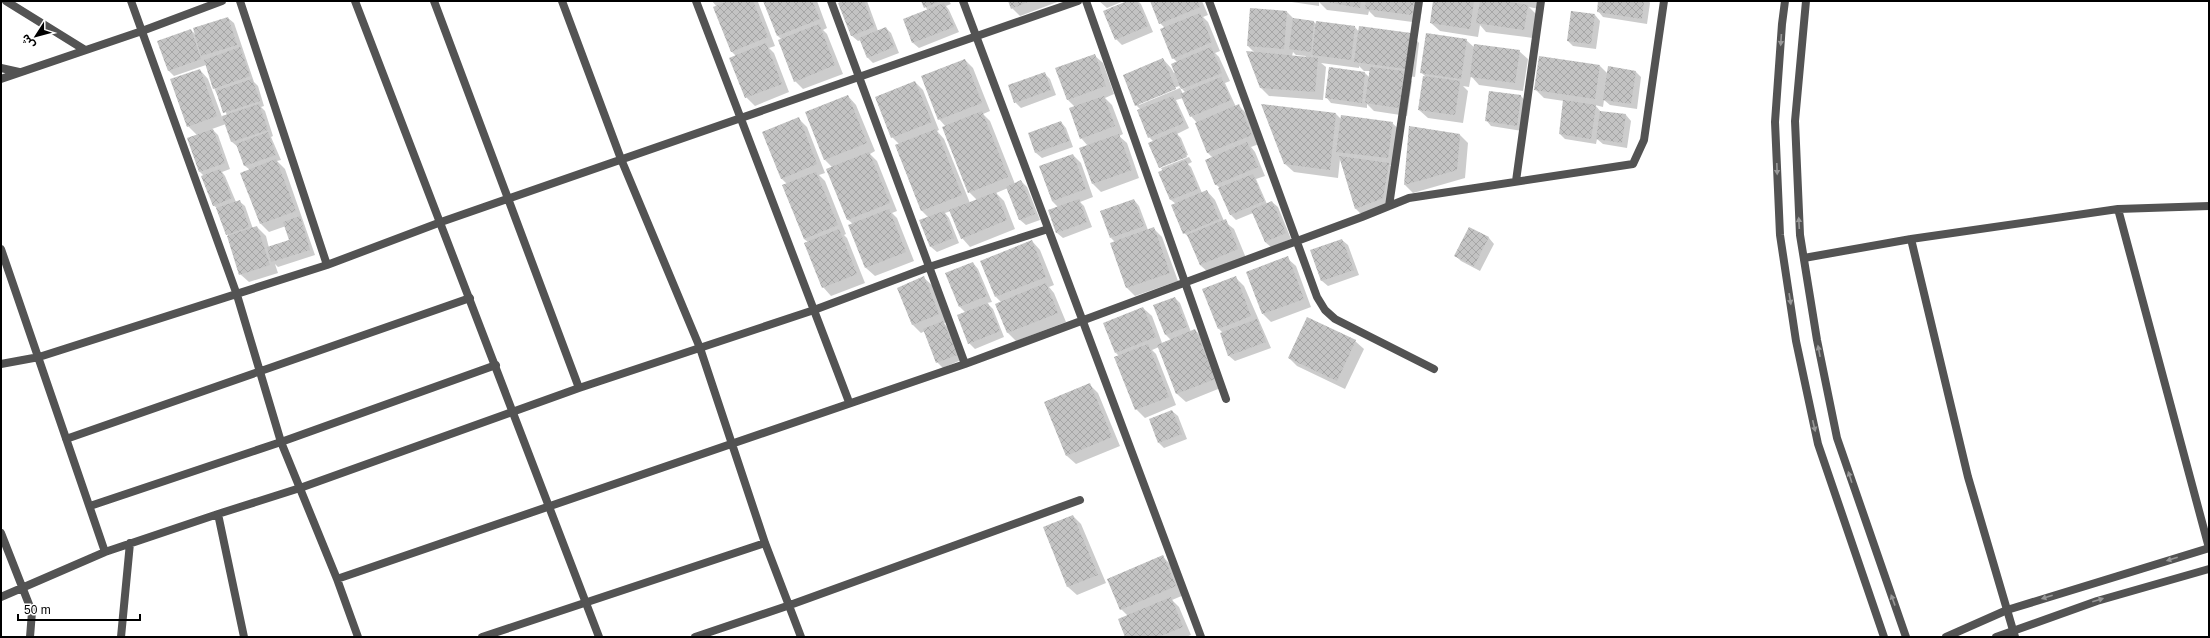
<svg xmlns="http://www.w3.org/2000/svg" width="2210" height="638" font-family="Helvetica,'Noto Sans Arabic',sans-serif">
<defs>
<pattern id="building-cross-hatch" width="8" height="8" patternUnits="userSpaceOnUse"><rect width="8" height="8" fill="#c3c3c3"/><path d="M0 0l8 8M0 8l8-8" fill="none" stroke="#a6a6a6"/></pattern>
</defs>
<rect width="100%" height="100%" fill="#fff"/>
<!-- shadow -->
<path fill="#0003" fill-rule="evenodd" d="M712,1l46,1 17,44 -6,2 5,5 15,39 -34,14 -9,-9 -10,-41 -5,-5 -14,-44z
M764,1h53l10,27 -4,2 4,4 16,40 -40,15 -8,-8 -13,-41 -4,-4z
M845,1h22l11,30 8,-3 5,5 8,20 -26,10 -5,-5 -7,-18 -3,1 -6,-5 -13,-33z
M922,1h27l2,3 -5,2 3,4 10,22 -40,16 -6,-5 -9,-23 24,-9z
M1009,1h51l-40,15 -8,-8z
M1099,1h25l-17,7z
M1130,1h8l3,3 12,28 -31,13 -6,-6z
M1151,1h51l6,14 -5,2 5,5 12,29 -5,2 4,4 11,24 -5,2 11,24 3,-1 8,8 12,30 -8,3 4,5 10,24 -9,3 11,25 5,-2 6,5 13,32 -20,8 -6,-5 -12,-29 -17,7 -6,-6 -10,-26 -5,-4 -2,-26 -5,-5 -11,-30 -6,-7 -8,-18 -7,2 13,28 -12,6 4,4 7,17 -27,11v2l28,-11 3,5 -4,2 3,3 11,26 5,-2 8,9 9,21 10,8 12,29 -37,15 -9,-8 -10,-27 -6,-5 -8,-29 -5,-4 -11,-28 3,-1 -3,-4 -6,-25 -5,-5 -8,-27 -5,-5 27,-46 8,9 3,5h2l1,-11 -4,-4 -8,-30 -5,-5zM1179,86l7,7 -3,1 -3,-6 -41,17v-2z
M1285,1h138l-3,22 -45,-6 -6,-6 -1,4 -41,-5 -8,-8v4z
M1434,1l46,1 60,-1 -1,8 -10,-2 7,7 -3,24 -47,-6 -6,-7 -2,12 -38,-6 -9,-8z
M1599,1h50l1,2 -3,21 -44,-7 -5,-6z
M1287,12l8,8 19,2 3,3 38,2 4,5 52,2 8,9 -4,34 -8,-1 5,5 -5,35 -33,-5 -7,-7v4l-36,-5 -5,-6 3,-29 36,5 4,4 1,-6h-6l-5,-5v2l-38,-5 5,4 -3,33 -54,-4 -8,-8 -6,-35 -7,-7zM1293,52l3,3 10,1 -1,2 -13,-2z
M1595,15l5,6 -4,28 -23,-3 -5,-5z
M228,18l6,5 20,59 4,4 6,20 -3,1 4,4 8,25 -2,1 10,23 -4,1 8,8 30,86 -37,12 -3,-3 3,9 -29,9 -9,-8 -12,-38 -10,-27 -5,-4 -9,-29 -4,-4 -12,-34 9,-3 -9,-9 12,-56 8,9 14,38 5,-2 -13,-27 -8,-23 -32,11 -6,-6 23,-40 5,5zM226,124l6,18 6,5 7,19 5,4 11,54 8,8 17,-6 4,15 -21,7 -3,-12 -9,-9 -4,2 -8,-23 -6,-5 -3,1 -11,-26 -3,-4 8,-3 -12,-34 -6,-6z
M1466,40l9,8 44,3 9,8 -5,32 -44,-6 -8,-9 -2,11 -6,-1 5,5 -5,32 -35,-5 -9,-8 8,-32 -5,-5z
M1094,55l9,8 11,31 -9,4 7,7 11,29 -4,2 8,7 12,35 -38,14 -8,-8 -5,-38 -7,-8 -6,-31 -7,-7z
M965,60l8,8 17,43 -7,3 7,7 25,63 6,-3 6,6 13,33 -14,5 -6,-5 -12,-32 -12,5 8,8 11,28 -45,18 -8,-9 -11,-27 -6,2 4,5 10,25 -22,9 -6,-5 -10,-26 8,-3 -7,-7 -26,-65 4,-1 -8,-8 23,-55 8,8 16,40 -2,1 7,8 26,64 7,-3 -8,-8 -23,-65 -7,-8z
M1600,66l8,8 28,-2 5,5 -4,32 -27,-4 -6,-5 -1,7 -8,-2 6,7 25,3 5,6 -4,27 -24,-4 -6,-5 -1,5 -31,-5 -5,-5 4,-33 -20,-3 -9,-9z
M1044,73l6,6 6,16 -35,13 -6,-6z
M848,96l8,9 19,46 -5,3 7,7 20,50 -5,2 5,5 17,43 -39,15 -9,-8 -13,-44 -6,-5 -15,-52 -7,-7z
M1521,96l5,6 -4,29 -31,-5 -5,-6z
M1336,114l5,5 51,4 9,8 -5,35 -6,-1 7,7 -6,34 -27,11 -8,-8 -16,-50 -2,19 -44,-6 -9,-8z
M798,118l9,9 18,46 -6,2 6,6 21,53 -2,1 3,3 18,45 -34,13 -8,-9 -15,-45 -4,-3 -17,-55 -6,-6z
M1061,122l5,6 7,19 -31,11 -6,-5 -7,-19z
M1410,127l50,8 8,8 -3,35 -52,15 -8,-8z
M1073,155l8,8 12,34 -13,5 4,4 8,21 -29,11 -6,-5 2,-25 -7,-7z
M1134,200l5,6 9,24 6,-1 8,8 16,44 -43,15 -8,-8 -16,-44 4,-2 -4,-4z
M1469,228l20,10 5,6 -14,27 -19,-10 -6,-6z
M1342,240l6,5 11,30 -31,11 -6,-5 -11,-30z
M1032,241l8,9 14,35 -5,2 5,6 12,29 -50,19 -8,-8 -11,-29 4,-2 -5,-5z
M1287,258l9,8 15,41 -40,15 -8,-8z
M973,263l5,6 14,33 -5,1 6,6 11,28 -29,12 -6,-6 -3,-30 -6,-6z
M1235,277l9,9 27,62 -36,13 -6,-5 -8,-22 2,-1 -4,-4z
M924,278l9,8 14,36 -3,1 4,5 13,32 -18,8 -6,-6 -12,-31 -4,2 -9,-9z
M1175,298l5,5 11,29 4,-2 9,9 19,48 -37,15 -9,-8 -18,-47 -7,3 4,4 20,51 -31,13 -9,-9 -17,-53 -3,-3 27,-45 9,8 10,27 9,-3 -5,-5z
M1355,341l9,8 -19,40 -48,-23 -8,-8z
M1089,384l9,9 22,53 -44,18 -9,-8 -22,-53z
M1172,411l6,5 9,23 -23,9 -5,-5 -9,-23z
M1073,516l8,8 25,59 -29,12 -9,-8 -24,-59z
M1163,557l8,8 13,30 -12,5 7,7 12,28 -5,2h-60l2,-21 -7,-7z"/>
<!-- building -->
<path fill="url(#building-cross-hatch)" d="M728,1h25l15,36 -37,15 -18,-45z
M763,1h49l8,18 -43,17z
M842,1h22l10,26 -23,9 -13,-33z
M921,1h19l-16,7z
M1008,1h22l-19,8z
M1127,1h10l11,25 -33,14 -12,-29z
M1150,1h48l2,6 -41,17z
M1321,1h40l-1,7z
M1366,1h48l-2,14 -47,-6z
M1433,1h41l-4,28 -40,-6z
M1480,1h24l24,4 -4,25 -48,-7z
M1598,1h46l-2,18 -45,-7z
M944,3l10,24 -42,16 -9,-24z
M1250,8l37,3 -3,38 -37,-3z
M1571,11l24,3 -4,30 -24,-3z
M1200,13l12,29 -40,17 -12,-30z
M228,17l9,28 -36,11 -8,-28z
M1293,18l21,3 -3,31 -22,-3z
M1316,21l39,5 -4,34 -39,-5z
M819,24l16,41 -41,17 -16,-42z
M1359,26l52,7 -4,36 -53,-7z
M886,27l8,20 -27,11 -8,-20z
M191,29l10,30 -33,12 -11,-30z
M1426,33l41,6 -6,40 -41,-6z
M766,43l16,41 -37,14 -16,-40z
M1474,44l46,6 -5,33 -45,-6z
M240,47l10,29 -37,13 -9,-29z
M1211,47l11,26 -41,16 -10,-25z
M1246,51l72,7 -3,34 -55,-4z
M1095,54l11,32 -39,14 -12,-32z
M1539,56l61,9 -5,34 -61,-9z
M1163,58l13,31 -41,17 -12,-31z
M965,59l17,44 -44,17 -17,-44z
M1608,66l28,5 -5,33 -28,-4z
M1329,67l36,5 -3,31 -37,-5z
M1370,67l34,4 -5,37 -34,-5z
M200,69l17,47 -30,11 -17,-48z
M1045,72l6,18 -37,13 -6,-18z
M1423,76l37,5 -5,34 -37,-5z
M1221,77l10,23 -41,17 -10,-23z
M252,79l8,22 -37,12 -7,-22z
M915,81l17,41 -41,16 -16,-41z
M1489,91l32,4 -4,31 -32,-5z
M848,95l19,48 -43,17 -19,-48z
M1104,96l11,30 -35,13 -11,-31z
M1173,96l11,27 -36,15 -11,-28z
M1563,100l33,5 -5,34 -32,-5z
M259,104l9,26 -37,12 -9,-26z
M1239,104l13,31 -45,18 -12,-30z
M1261,104l75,9 -6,57 -46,-6z
M982,111l26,66 -40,16 -26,-66z
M1600,111l26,3 -4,29 -26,-4z
M1341,115l52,7 -5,36 -52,-6z
M799,117l18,47 -36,15 -19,-47z
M1061,121l8,20 -34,12 -7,-20z
M1409,126l51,8 -3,36 -53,15z
M213,129l12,34 -26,9 -12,-34z
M936,129l26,66 -41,16 -26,-66z
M1176,131l11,26 -28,11 -11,-25z
M268,132l8,23 -32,11 -8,-22z
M1119,134l13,36 -40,14 -13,-36z
M1247,142l11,25 -43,18 -10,-25z
M869,152l21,51 -43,17 -21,-51z
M1073,154l13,35 -34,12 -13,-35z
M1339,156l50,7 -6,35 -28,11z
M276,159l20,52 -36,13 -20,-51z
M1186,160l12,29 -28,11 -12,-28z
M220,169l12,29 -19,8 -12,-30z
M816,172l22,53 -34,14 -22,-54z
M1253,174l11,27 -34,14 -12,-27z
M1021,180l14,34 -16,6 -13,-33z
M1207,190l12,29 -36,15 -12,-29z
M996,192l11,28 -46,19 -12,-29z
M1079,199l8,23 -31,11 -8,-23z
M1134,199l10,27 -34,12 -10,-27z
M240,200l9,27 -23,8 -10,-27z
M1272,201l14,32 -21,9 -14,-32z
M889,209l17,43 -41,16 -17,-43z
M944,211l10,27 -24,9 -11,-27z
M300,216l10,34 -39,12 -4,-15 22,-7 -6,-18z
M1226,219l12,30 -38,16 -13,-30z
M257,226l13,39 -31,10 -12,-39z
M1154,227l16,46 -44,15 -16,-45z
M1469,227l20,10 -15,29 -20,-10z
M839,229l18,45 -35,14 -18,-45z
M1342,239l12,31 -33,11 -11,-31z
M1032,240l14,37 -51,20 -15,-36z
M1288,256l16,43 -42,15 -16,-42z
M973,262l14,34 -28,11 -14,-34z
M924,276l15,38 -27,11 -15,-37z
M1236,276l15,40 -33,13 -16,-40z
M1046,283l12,30 -51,20 -12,-29z
M1175,297l12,30 -22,8 -12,-30z
M988,303l12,28 -32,13 -11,-29z
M1143,307l13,30 -41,16 -12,-30z
M1307,317l49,23 -19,41 -49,-23z
M1257,319l9,23 -38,14 -8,-23z
M943,321l14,34 -21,8 -13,-34z
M1195,329l20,50 -39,15 -19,-49z
M1148,344l21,53 -34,13 -21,-53z
M1090,383l22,54 -46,19 -22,-54z
M1172,410l10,24 -24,9 -9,-24z
M1073,515l25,60 -31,12 -24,-60z
M1163,555l13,31 -56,24 -13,-31z
M1171,597l12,30 -25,10h-33l-7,-18z"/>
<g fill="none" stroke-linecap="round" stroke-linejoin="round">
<!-- minor -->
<path stroke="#535353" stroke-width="8" d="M6,1l79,49
M131,1l106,294 44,147 56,137 21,58
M240,1l87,264
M434,1l145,387
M562,1l59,158 79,189 65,195 36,94
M696,1l153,401
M831,1l134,363
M963,1l238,636
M1086,1l140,398
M1209,1l108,296 8,13 10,9 99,50
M1,68l18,4
M1,79l141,-48 80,-30
M1516,181l25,-180
M1389,206l30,-205
M2118,209l91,339
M1911,239l57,238 47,160
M1,249l104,303 -104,45
M1804,258l107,-19 207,-30 91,-3
M1,364l38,-7 288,-92 114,-43 637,-221
M66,439l404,-141
M90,506l191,-64 215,-77
M218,514l82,-26 279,-100 235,-78 115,-43 119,-38
M1,533l31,79 -2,25
M105,552l113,-38 26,123
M337,579l628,-215 397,-147 47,-19 224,-34 11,-24 20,-139
M121,637l9,-94
M482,637l283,-94
M695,637l95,-32 290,-105"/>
<!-- tertiary -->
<path stroke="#535353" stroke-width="8" d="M355,1l244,636
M1785,1l-3,23 -7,98 5,113 16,106 22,103 66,193
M1806,1l-11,120 5,114 17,105 20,98 69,199
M1946,637l61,-27 202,-62
M1996,637l101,-36 112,-32"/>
</g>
<!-- one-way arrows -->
<defs><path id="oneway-solid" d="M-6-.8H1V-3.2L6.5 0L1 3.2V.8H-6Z"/></defs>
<g fill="#989898">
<use href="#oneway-solid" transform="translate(1781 40) rotate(94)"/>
<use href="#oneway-solid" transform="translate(1777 169) rotate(88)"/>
<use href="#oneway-solid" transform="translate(1799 223) rotate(-93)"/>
<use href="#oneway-solid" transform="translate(1790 299) rotate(81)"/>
<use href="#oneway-solid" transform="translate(1819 351) rotate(-101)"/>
<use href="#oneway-solid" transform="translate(1814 426) rotate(77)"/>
<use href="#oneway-solid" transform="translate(1850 477) rotate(-108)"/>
<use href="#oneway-solid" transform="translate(2172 559) rotate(163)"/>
<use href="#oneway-solid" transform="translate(2047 597) rotate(162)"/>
<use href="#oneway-solid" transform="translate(1893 600) rotate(-110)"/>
<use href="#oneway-solid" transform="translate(2098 600) rotate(-17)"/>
</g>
<!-- border -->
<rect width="2210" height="638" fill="none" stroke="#000000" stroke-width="4"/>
<!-- north arrow -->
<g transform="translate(36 36) rotate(234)" stroke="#ffffff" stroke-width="3" paint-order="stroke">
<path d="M0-3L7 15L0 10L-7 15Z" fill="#000000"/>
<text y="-6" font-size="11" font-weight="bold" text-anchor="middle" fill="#000000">ش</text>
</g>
<!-- scale -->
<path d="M18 614v6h122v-6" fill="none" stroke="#000000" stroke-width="2"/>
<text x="24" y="614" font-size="12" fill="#000000" stroke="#ffffff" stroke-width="3" paint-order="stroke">50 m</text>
</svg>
